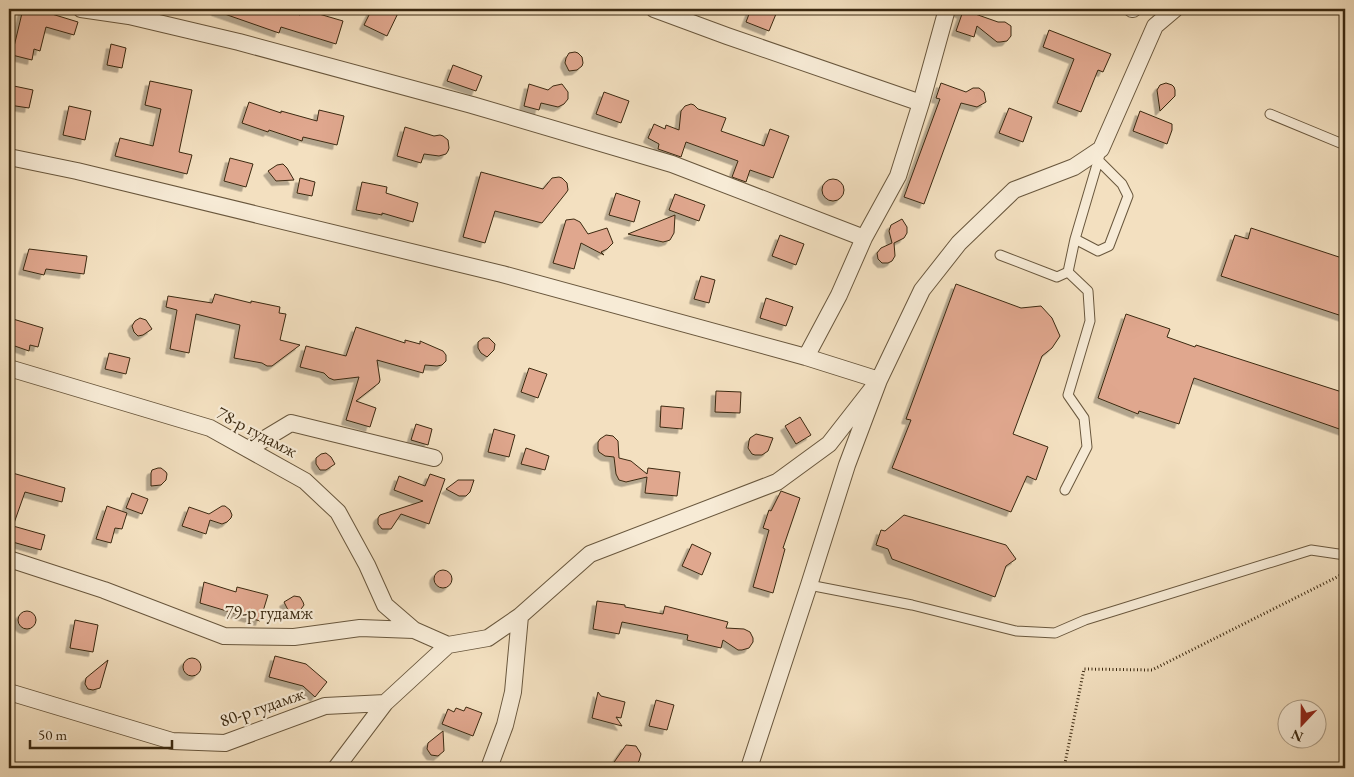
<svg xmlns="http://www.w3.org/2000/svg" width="1354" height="777" font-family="'EB Garamond',serif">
<defs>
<filter id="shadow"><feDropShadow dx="-4.5" dy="4.5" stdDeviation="0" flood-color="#0004"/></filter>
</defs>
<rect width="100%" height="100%" fill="#f3e0c0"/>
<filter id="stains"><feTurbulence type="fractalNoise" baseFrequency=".004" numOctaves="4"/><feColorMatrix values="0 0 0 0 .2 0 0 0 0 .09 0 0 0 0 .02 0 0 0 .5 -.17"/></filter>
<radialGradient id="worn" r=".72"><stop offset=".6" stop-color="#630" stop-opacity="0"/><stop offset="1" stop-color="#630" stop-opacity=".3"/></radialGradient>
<!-- building -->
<path fill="#e0a78e" stroke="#3b2911" filter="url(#shadow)" d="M23,9h10l9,2 36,11 -4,13 -28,-8 -6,24 -6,-2 -2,11 -20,-5z
M216,9h68l16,6 2,-6 41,12 -7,23 -55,-17 -2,6 -63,-22z
M372,9h28l-13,27 -23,-11z
M751,9h11l14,5 -7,17 -23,-9z
M957,9h4l37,13h7l6,4v10l-4,5 -7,1h-3l-20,-16 -3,11 -18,-6 6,-17 -5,-3z
M1049,30l62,24 -8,18 -5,-2 -17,42 -24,-9 17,-44 -31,-12z
M111,44l15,4 -4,20 -15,-3z
M575,52l3,1 4,4 1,6 -1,3 -5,4 -8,1 -4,-8 1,-5 3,-5z
M453,65l29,11 -6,15 -29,-10z
M150,81l42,9 -13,62 13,3 -5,19 -72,-18 5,-18 33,8 8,-37 -16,-4z
M941,83l25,9 7,-4h6l5,4 2,10 -9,5 -16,-4 -37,101 -20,-7 36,-98 -4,-1z
M1166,83l6,2 2,2 1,3v6l-15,15 -3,-21 3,-5z
M529,84l19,6 5,-4 9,-2 6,8v7l-4,5 -6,3 -17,-4 -2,7 -15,-4z
M9,85l24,5 -4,18 -20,-3z
M604,92l25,9 -8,22 -25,-9z
M249,102l32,11v-2l36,10 2,-11 25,6 -7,29 -34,-8 -1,4 -33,-11 -1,2 -26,-9z
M691,104l3,1 4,4 28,9 -5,13 43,15 6,-17 19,7 -16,42 -23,-8 -4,12 -14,-5 6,-16 -52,-19 -5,15 -23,-8 1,-5 -11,-6 6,-14 11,5 1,-4 13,5 2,-19 4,-5z
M69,106l22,5 -6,29 -22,-5z
M1009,108l23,9 -9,25 -24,-9z
M1140,111l32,13v6l-5,14 -34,-13z
M405,127l29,9 6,-1 3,1 5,4 1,8 -1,3 -2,3 -7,2 -15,-2 -3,9 -24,-7z
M230,158l23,6 -7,23 -22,-6z
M283,164l4,4 7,12 -18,1 -8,-10 9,-6z
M481,172l62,17 9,-11 7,-1 3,1 5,5 1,7 -2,3 -24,30 -47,-12 -10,32 -22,-6z
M300,178l15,4 -3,14 -15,-3z
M822 190a11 11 0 1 1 22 0a11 11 0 1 1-22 0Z
M362,182l25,5 -1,6 32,10 -5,19 -31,-9v2l-26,-5z
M616,193l24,8 -6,21 -25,-7z
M675,194l30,11 -6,16 -30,-11z
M675,215l-1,18 -4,7 -3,1 -4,1 -35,-8z
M574,219l6,3 8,12 19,-6 6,15 -6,6 -6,3 3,3 -23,-12 -7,26 -21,-6 13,-43z
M902,219l5,8v6l-3,5 -10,5 1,13 -3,5 -4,2h-6l-4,-4 -1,-6 4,-5 11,-5 -3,-12 2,-6z
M1251,228l94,31v58l-124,-41 14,-41 13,4z
M780,235l24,9 -8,21 -24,-9z
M29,249l58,7 -3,18 -38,-5 -2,6 -21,-5z
M701,276l14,4 -6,23 -15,-4z
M956,284l65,24 20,-2 11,12 8,18 -8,12 -10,8 -29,78 35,13 -12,33 -9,-4 -16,36 -119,-44 19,-48 -5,-1z
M215,294l36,9v-2l29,6 -1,6 7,1 -6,26 20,5 -28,21h-5l-5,-3 -28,-5 6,-33 -44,-11 -7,39 -19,-4 7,-39 -11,-3 2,-11 44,7z
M766,298l27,9 -7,19 -26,-8z
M1126,314l44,15 -3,8 28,10 1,-2 149,48v38l-151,-53 -15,46 -40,-13 -1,3 -40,-16z
M140,318l6,2 6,9 -9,6 -5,1 -4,-4 -2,-6 3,-5z
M13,319l30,9 -5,19 -8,-2 -1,6 -20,-7v-13z
M356,327l49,16v-3l15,4v-3l23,10 3,4v6l-4,4 -5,1 -12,-1 -2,8 -46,-13 3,20 -1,3 -23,18 20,7 -6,19 -24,-7 13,-43 -25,3 -5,-2 -5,-5 -24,-6 6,-21 40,10z
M483,338h6l6,6 -1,6 -7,7 -6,-4 -3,-5v-6z
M109,353l21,5 -4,16 -21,-5z
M529,368l18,6 -9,24 -17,-6z
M716,391l25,1 -1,21 -25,-1z
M661,406l23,2 -2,21 -22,-2z
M800,417l11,18 -15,9 -11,-18z
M416,424l16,5 -4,16 -17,-5z
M494,429l21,6 -6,22 -21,-5z
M756,434l17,4 -5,13 -6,4h-7l-3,-1 -4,-6 1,-7 1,-3z
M606,435l7,1 5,5 1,17 12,3 16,13 1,-6 32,4 -3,24 -32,-3 2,-16 -21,5 -7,-2 -3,-6 -2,-17 -9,-1 -6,-4 -1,-3v-7l2,-3z
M526,448l23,8 -4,14 -24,-6z
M326,453l5,4 4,7 -9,6h-6l-4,-6v-6l5,-4z
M158,468h3l5,4 1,2 -1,6 -5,5 -10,1v-13l1,-3z
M9,472l56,16 -3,14 -37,-10 -12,34 32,9 -4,15 -32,-9z
M430,474l15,5 -16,45 -28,-10 -10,15h-9l-4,-5v-6l2,-3 43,-14 -29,-11 5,-14 26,10z
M458,480h16l-4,12 -4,4h-7l-13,-7z
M781,491l19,7 -17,50 2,1 -12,44 -20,-6 16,-57 -6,-2 6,-18 2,1z
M132,493l16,6 -6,15 -16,-6z
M107,506l20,7 -5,16 -7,-1 -4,15 -15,-4z
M222,506h3l5,4 2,5 -1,3 -4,4 -5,2 -12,-4 -4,14 -24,-8 7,-19 20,7z
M904,515l102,30 10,14 -10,7 -11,31 -103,-38 -4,-10 -12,-4 5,-15 4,1z
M692,544l19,9 -9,22 -20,-9z
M434 579a9 9 0 1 1 18 0a9 9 0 1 1-18 0Z
M204,582l32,10 1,-5 31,8 -8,26 -60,-18z
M294,596l6,1 3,5 1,3 -5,7 -5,1h-2l-4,-3 -4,-8z
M597,601l28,4v2l38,7 2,-8 63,16 -2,6 18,1 6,3 3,6v4l-4,6 -7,2h-4l-15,-10 -2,8 -34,-8 1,-5 -66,-13 -3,12 -26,-5z
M18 620a9 9 0 1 1 18 0a9 9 0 1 1-18 0Z
M75,620l23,5 -5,27 -23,-4z
M275,656l31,8 21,18 -12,15 -12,-11 -34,-9z
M183 667a9 9 0 1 1 18 0a9 9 0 1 1-18 0Z
M108,660l-8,28 -7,2 -5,-1 -3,-5 1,-6z
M598,692l3,4 24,6 -4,16 -5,-1 6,9 -30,-8z
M656,700l18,5 -7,25 -18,-4z
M466,707l16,6 -9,23 -31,-12 6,-15 6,3 2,-4 8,3z
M443,731l1,20 -6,5 -7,-1 -4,-6 1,-6z
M626,745l10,1 5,8 -2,7 -7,7h-22z"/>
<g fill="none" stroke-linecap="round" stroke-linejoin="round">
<defs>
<path id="lane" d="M1270,114l75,31
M1075,239l23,12 11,-5 19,-50 -6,-12 -24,-24
M1000,255l57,22 11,-5 7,-33 26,-88
M1065,490l22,-43 -3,-29 -16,-23 22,-74 -2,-30 -20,-19
M809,585l103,20 104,26 39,2 30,-13 226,-70 34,5"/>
<path id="street" d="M81,9l48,7 110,26 233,63 200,59 192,74
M654,9l73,27 194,67
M1132,9h1
M9,157l68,14 425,103 304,83 73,23 -32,85 -38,120 -60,183
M806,357l33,-62 25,-57 34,-62 23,-73 26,-94
M9,368l201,60 95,53 33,31 29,53 18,40 29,25
M248,449l43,-26 143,35
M9,559l95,31 120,46 70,1 66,-9 54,2 34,15
M9,692l163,49 53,2 100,-37 60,-3
M336,768l49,-65 63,-58 40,-7 32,-22 70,-62 187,-72 52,-38 50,-64 43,-90 37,-47 55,-53 60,-23 27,-18 54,-123 20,-17
M489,768l16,-43 8,-33 7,-76"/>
</defs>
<!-- lane casing -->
<use href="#lane" stroke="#69573d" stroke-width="11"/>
<!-- street casing -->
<use href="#street" stroke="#69573d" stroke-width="18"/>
<!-- path -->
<path stroke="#3b2911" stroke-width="3" stroke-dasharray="1 2.5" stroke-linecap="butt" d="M1064,768l20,-99 68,1 193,-97"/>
<!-- lane -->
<use href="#lane" stroke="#f7ebd6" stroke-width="9"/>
<!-- street -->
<use href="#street" stroke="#f7ebd6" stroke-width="16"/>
</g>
<g text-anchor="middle" stroke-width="4.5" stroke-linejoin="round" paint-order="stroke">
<!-- street labels -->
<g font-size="18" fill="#3b2911" stroke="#f7ebd6">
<text transform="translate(257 432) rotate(28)" y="6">78-р гудамж</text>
<text x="269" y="619">79-р гудамж</text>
<text transform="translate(262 707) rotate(-19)" y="6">80-р гудамж</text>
</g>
</g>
<!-- margin -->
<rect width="1354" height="777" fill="none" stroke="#f3e0c0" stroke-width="30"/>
<rect x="10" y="10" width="1334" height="757" fill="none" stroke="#3b2911" stroke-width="2.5"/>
<rect x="15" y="15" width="1324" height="747" fill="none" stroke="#3b2911"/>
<!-- north arrow -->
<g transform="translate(1302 724) rotate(202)"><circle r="24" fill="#f7ebd6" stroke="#ac9d87"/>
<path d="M0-4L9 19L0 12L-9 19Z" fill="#8f2418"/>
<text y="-8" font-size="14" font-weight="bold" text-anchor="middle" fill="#3b2911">N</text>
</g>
<!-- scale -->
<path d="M30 740v8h142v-8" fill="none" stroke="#3b2911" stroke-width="2.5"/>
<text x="38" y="740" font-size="15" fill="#3b2911" stroke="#f7ebd6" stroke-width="4" paint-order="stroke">50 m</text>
<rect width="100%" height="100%" filter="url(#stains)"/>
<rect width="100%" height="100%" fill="url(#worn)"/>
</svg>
